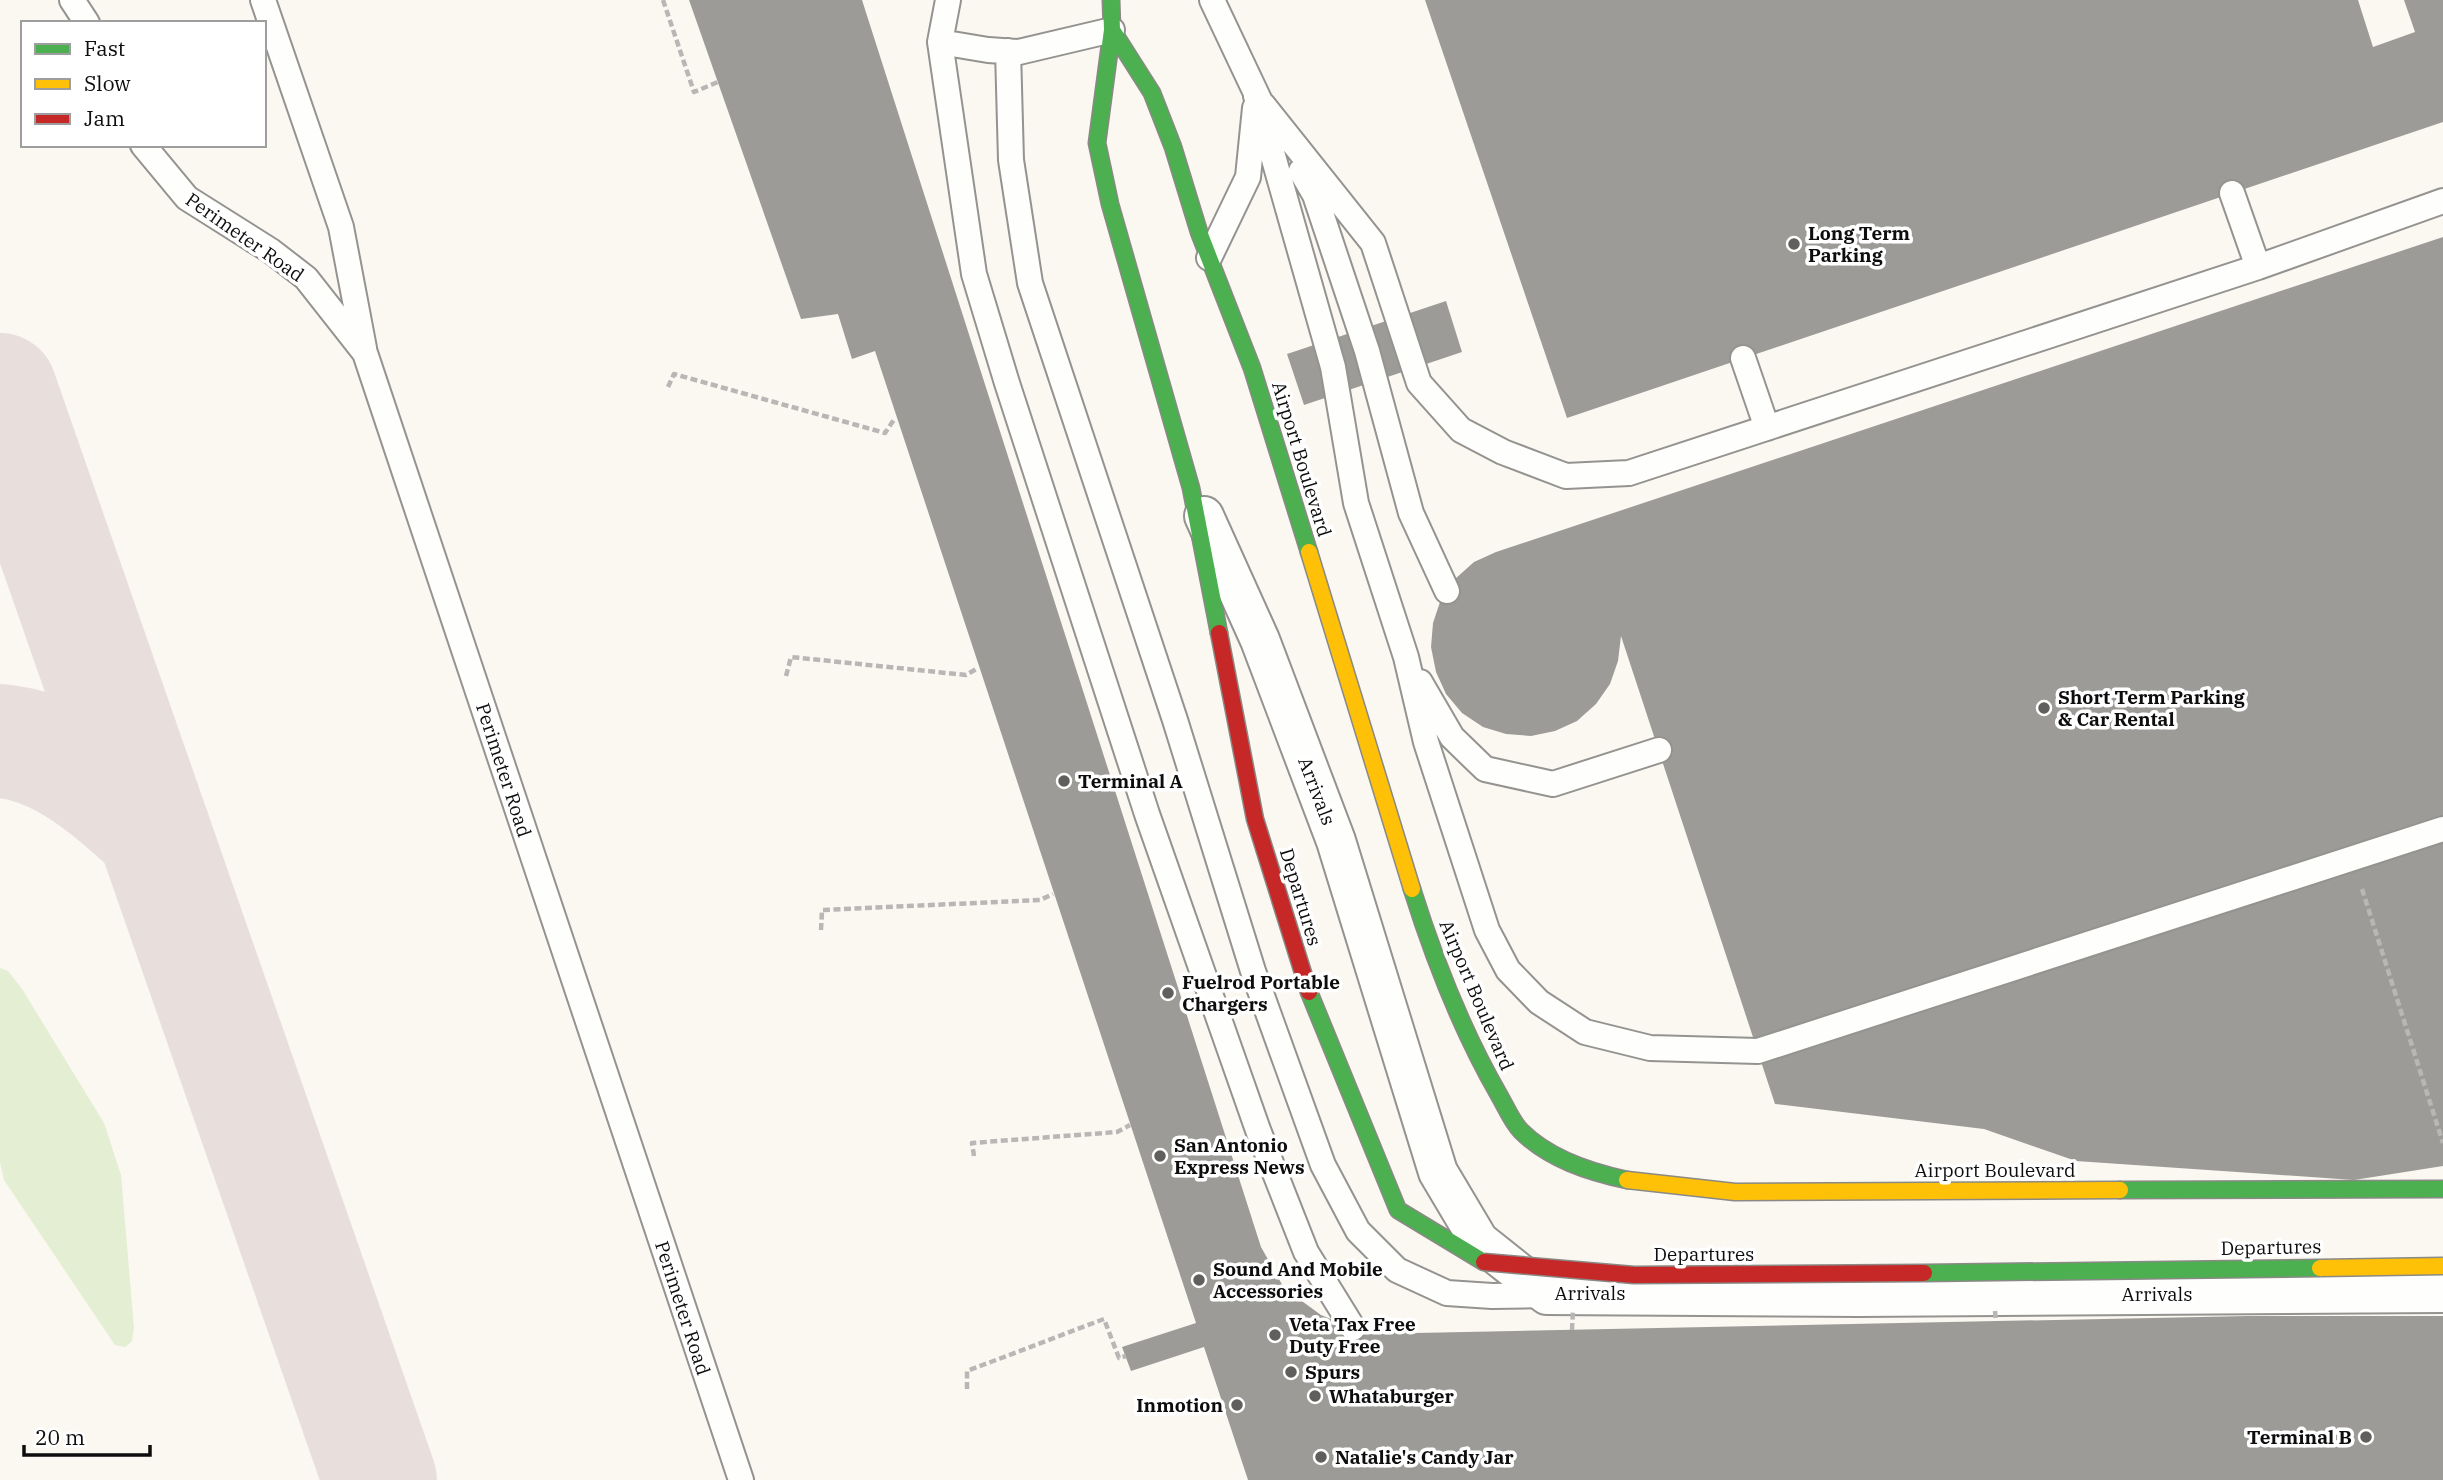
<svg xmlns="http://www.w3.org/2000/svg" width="2443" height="1480" font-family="'IBM Plex Serif',serif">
<rect width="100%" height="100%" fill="#faf8f1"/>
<!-- green -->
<path fill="#e4eed2" d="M0,968l8,3 14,18 82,134 17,52 13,153 -2,13 -7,6 -10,-2 -111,-165 -4,-18z"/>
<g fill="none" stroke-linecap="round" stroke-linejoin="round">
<!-- taxiway -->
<path stroke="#e8dfdc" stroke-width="114" d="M0,390l380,1090
M0,741c60,5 111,50 154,90"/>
</g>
<!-- building -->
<path fill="#9d9b97" d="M689,0h173l399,1247 23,41 37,27 32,13 63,5 832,-17h195v164h-1195l-44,-133 -73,24 -9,-24 74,-24 -321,-972 -23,8 -14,-45 -37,5z
M1425,0h933l15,47 42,-15 -11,-32h39v122l-876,296z
M2443,237v929l-89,14 -278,-19 -92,-32 -209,-25 -154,-468 -3,25 -8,23 -14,20 -19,17 -22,10 -24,5 -25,-2 -23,-7 -21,-14 -16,-19 -10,-22 -5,-25 2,-24 8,-24 14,-20 19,-17 22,-10z
M1446,301l16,51 -158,53 -17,-51z"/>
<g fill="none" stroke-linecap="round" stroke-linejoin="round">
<defs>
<path id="lane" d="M72,0l15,23
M263,0l78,227 23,121
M948,0l-8,42 34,232 33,109 140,431 111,316 48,122 47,76
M1212,0l52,110
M940,42l48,8 31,2 93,-22
M1008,51l3,109 19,123 145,437 78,251 70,194 35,66 39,39 50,23 45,3 55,-1
M1256,96l77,271 23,136 50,154 20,85 61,188 21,40 31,32 46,30 65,16 108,3 685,-222
M1263,105l110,138 46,140 42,47 42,22 63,24 63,-3 629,-206 185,-66
M143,145l44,53 84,53 35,27 59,75 376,1127
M1301,171l14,24 52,156 44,162 36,78
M2232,193l26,74
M1209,258l39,-81 7,-69
M1743,358l24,70
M1420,682l32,55 33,32 68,15 106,-34"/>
<path id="street" d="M1204,516l56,124 76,201 102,331 41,69 68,54 312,2 584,-4"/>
<path id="fast" d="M1111,0l1,30 -15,113 13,61 81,284 28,145
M1112,30l40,63 21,54 26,85 53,136 57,184
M1412,889c22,70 50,142 87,206 7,12 13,27 22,36 28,28 68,41 106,49
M1309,992l89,218 86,52
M2120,1190l323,-1"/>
<path id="slow" d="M1309,552l103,337
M1627,1180l108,12 385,-2"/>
<path id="jam" d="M1219,633l36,186 54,173"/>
</defs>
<!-- lane casing -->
<use href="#lane" stroke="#949390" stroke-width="28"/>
<!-- street casing -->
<use href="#street" stroke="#949390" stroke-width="42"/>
<!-- fast casing -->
<use href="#fast" stroke="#8a8986" stroke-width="19"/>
<!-- slow casing -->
<use href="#slow" stroke="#8a8986" stroke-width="19"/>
<!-- jam casing -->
<use href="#jam" stroke="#8a8986" stroke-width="19"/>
<!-- path -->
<path stroke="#b8b7b6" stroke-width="4.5" stroke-dasharray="7 3.5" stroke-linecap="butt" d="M663,0l31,92 24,-10
M668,387l6,-13 211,59 10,-15
M786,676l5,-19 175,18 12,-7
M2362,889l81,254
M821,930l1,-20 218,-10 13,-6
M974,1156l-2,-13 145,-11 13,-7
M967,1389v-18l137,-52 15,39 7,-2"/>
<!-- lane -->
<use href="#lane" stroke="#fefefd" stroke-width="24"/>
<!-- street -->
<use href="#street" stroke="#fefefd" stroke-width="38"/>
<!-- fast -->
<use href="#fast" stroke="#4caf50" stroke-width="16"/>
<!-- slow -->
<use href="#slow" stroke="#ffc107" stroke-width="16"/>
<!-- jam -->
<use href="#jam" stroke="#c62828" stroke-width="16"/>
<defs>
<path id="fast-bridge" d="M1924,1273l396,-5"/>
<path id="slow-bridge" d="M2320,1268l123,-2"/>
<path id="jam-bridge" d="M1484,1262l150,13 290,-2"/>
</defs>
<!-- fast-bridge casing -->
<use href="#fast-bridge" stroke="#8a8986" stroke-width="19" stroke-linecap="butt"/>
<!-- slow-bridge casing -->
<use href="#slow-bridge" stroke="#8a8986" stroke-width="19" stroke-linecap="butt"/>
<!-- jam-bridge casing -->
<use href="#jam-bridge" stroke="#8a8986" stroke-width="19" stroke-linecap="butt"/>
<!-- path-bridge -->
<path stroke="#b8b7b6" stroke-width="4.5" stroke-dasharray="7 3.5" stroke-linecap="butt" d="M1995,1311l1,10
M1572,1330l1,-20"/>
<!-- fast-bridge -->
<use href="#fast-bridge" stroke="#4caf50" stroke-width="16"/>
<!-- slow-bridge -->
<use href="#slow-bridge" stroke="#ffc107" stroke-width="16"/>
<!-- jam-bridge -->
<use href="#jam-bridge" stroke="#c62828" stroke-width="16"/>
</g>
<!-- markers -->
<g fill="#605f5d" stroke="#fff" stroke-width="2.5">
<circle cx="1794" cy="244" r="7"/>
<circle cx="2044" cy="708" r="7"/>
<circle cx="1064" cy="781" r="7"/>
<circle cx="1168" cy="993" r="7"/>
<circle cx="1160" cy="1156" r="7"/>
<circle cx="1199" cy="1280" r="7"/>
<circle cx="1275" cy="1335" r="7"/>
<circle cx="1291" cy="1372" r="7"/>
<circle cx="1315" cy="1396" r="7"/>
<circle cx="1237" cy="1405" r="7"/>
<circle cx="2366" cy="1437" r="7"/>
<circle cx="1321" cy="1457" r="7"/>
</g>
<g text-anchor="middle" stroke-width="7" stroke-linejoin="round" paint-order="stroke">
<!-- poi labels -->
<g font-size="19" font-weight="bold" fill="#0d0d0d" stroke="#fff" text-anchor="start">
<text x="1808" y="240">Long Term<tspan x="1808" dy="22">Parking</tspan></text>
<text x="2058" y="704">Short Term Parking<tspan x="2058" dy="22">&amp; Car Rental</tspan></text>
<text x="1078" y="788">Terminal A</text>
<text x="1182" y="989">Fuelrod Portable<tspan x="1182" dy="22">Chargers</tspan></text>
<text x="1174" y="1152">San Antonio<tspan x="1174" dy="22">Express News</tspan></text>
<text x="1213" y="1276">Sound And Mobile<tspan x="1213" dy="22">Accessories</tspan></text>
<text x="1289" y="1331">Veta Tax Free<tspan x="1289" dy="22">Duty Free</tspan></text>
<text x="1305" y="1379">Spurs</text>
<text x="1329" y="1403">Whataburger</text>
<text x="1223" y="1412" text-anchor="end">Inmotion</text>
<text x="2352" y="1444" text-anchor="end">Terminal B</text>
<text x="1335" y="1464">Natalie's Candy Jar</text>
</g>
<!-- street labels -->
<g font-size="19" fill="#0d0d0d" stroke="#fff">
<text transform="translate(245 237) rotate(35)" y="7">Perimeter Road</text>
<text transform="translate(1302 459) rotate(73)" y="7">Airport Boulevard</text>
<text transform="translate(504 770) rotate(72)" y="7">Perimeter Road</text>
<text transform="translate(1317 791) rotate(69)" y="7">Arrivals</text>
<text transform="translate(1301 897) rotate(73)" y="7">Departures</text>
<text transform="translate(1477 995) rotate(67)" y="7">Airport Boulevard</text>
<text x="1995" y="1177">Airport Boulevard</text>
<text transform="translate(2271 1247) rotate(-1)" y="7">Departures</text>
<text x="1704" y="1261">Departures</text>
<text x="1590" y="1300">Arrivals</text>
<text x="2157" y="1301">Arrivals</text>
<text transform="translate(683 1308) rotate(72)" y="7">Perimeter Road</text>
</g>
</g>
<!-- legend -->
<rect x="21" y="21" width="245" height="126" fill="#ffffff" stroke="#9e9e9e" stroke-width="2"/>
<rect x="35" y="44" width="35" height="10" fill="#4caf50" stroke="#9e9e9e" stroke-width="2"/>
<text x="84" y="56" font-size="21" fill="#0d0d0d">Fast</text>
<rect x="35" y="79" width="35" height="10" fill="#ffc107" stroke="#9e9e9e" stroke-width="2"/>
<text x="84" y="91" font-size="21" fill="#0d0d0d">Slow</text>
<rect x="35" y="114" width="35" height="10" fill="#c62828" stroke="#9e9e9e" stroke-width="2"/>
<text x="84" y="126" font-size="21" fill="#0d0d0d">Jam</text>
<!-- scale -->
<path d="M24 1445v10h126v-10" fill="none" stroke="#0d0d0d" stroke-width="3.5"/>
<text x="35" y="1445" font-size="21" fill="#0d0d0d" stroke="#ffffff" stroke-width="5" paint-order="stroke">20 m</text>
</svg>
